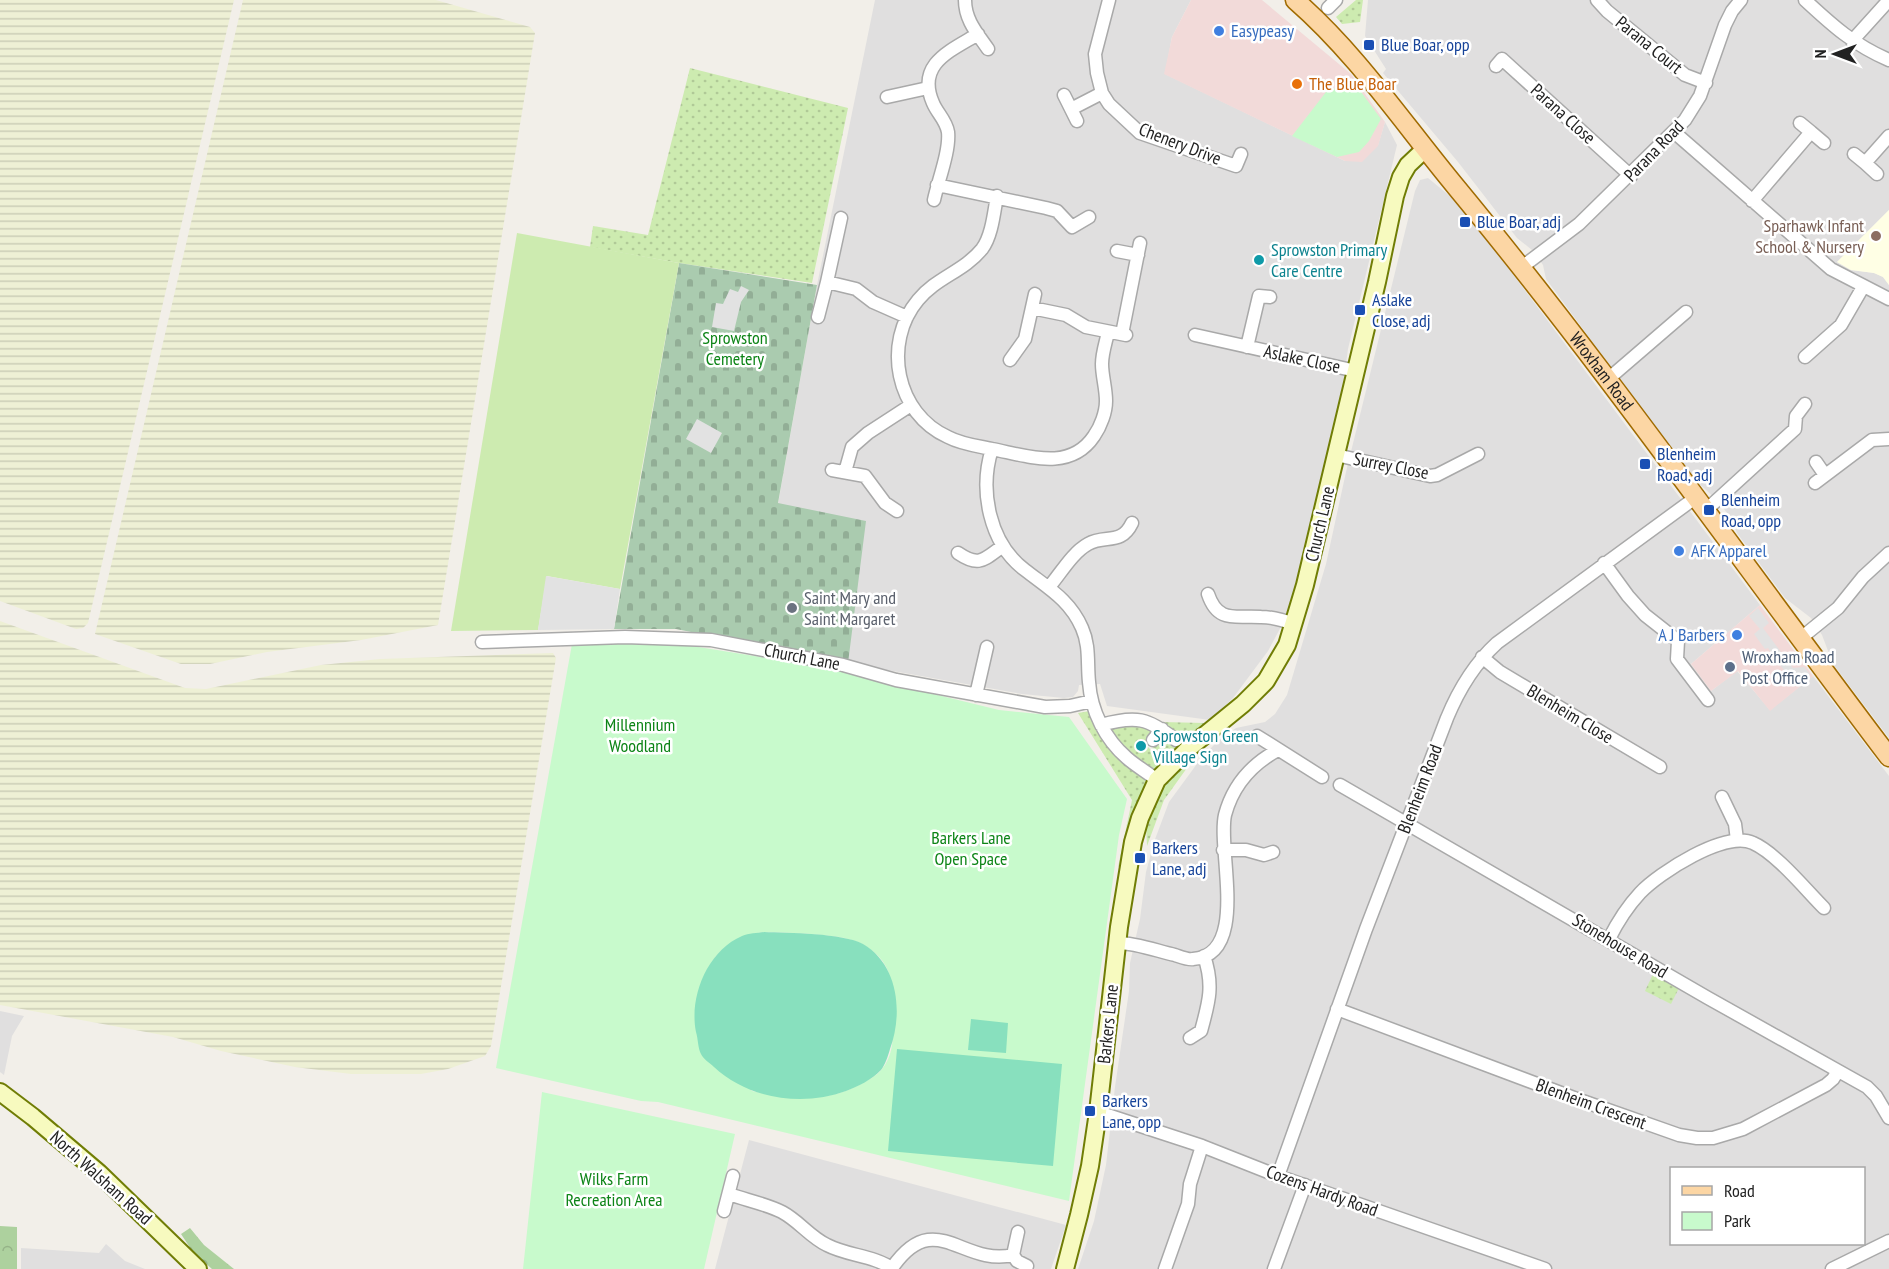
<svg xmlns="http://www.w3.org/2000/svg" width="1889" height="1269" font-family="'PT Sans Narrow',sans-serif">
<defs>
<pattern id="farmland-rules" width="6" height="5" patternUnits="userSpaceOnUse" patternTransform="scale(1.5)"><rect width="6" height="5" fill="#eef0d5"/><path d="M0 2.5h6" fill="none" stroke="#ccceb7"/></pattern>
<pattern id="grass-dots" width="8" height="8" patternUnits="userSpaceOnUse" patternTransform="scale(1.5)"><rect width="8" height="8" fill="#cdebb0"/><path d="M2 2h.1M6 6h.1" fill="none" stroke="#b0c997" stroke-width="1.8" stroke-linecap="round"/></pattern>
<pattern id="forest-crowns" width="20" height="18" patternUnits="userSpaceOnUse" patternTransform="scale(1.5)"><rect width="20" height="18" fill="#add19e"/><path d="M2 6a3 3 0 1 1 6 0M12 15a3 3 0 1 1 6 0" fill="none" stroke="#95b388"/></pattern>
<pattern id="cemetery-stones" width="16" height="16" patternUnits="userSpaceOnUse" patternTransform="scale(1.5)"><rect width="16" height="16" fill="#aacbaf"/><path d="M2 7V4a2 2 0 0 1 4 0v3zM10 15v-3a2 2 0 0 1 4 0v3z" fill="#92ae96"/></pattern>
</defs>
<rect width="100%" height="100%" fill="#f2efe9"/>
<!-- residential -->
<path fill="#e0dfdf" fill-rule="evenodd" d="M875,0h316l-19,37 -7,37 180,87 33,-16 7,-23 12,23 -49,204 -10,74 -48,187 -22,41 -35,47 -23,22 -103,-14 -7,-22 -21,1 -1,6 -5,6 -9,1 -42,-4 -174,-31 -70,-159 39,-219z
M1368,0h521v210l-52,52 14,8 23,3 9,4 6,8v453l-56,-74 -11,-29 -11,-17 -26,-20 -48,-65 -7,-16 -12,-16 -25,-23 -147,-199 -3,-14 -11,-15 -15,-12 -59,-76 -75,-89 3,-4 -21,-33z
M1428,178l34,28 298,399 -69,59 20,27 26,-20 33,39 43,-34 76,100v493h-811l16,-48 12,-56 9,-78 14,-96 1,-28 10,-44 6,-47 8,-30 15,-40 33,-45 17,-17 17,-12 29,-6 10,-8 12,-19 39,-131 20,-92 69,-281 5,-11zM1672,1168h192v76h-192z
M0,1011l24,5 -12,20 -8,39 -4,-3z
M749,1140l317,85 -15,44h-336z
M106,1244l19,17 20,8h-124v-21l78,5z"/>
<!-- commercial -->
<path fill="#f2dad9" d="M1191,0h71l89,74 34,48 -7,24 -16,16 -17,-1 -181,-87 8,-37z
M1760,605l53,71 -43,35 -32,-40 -27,20 -20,-27z"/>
<!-- education -->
<path fill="#ffffe5" d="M1889,210v75l-6,-8 -9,-4 -23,-3 -14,-8z"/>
<!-- farmland -->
<path fill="url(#farmland-rules)" d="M0,0h234l-146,623 -5,5 -7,1 -76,-28z
M243,0h193l94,27 5,6 -97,592 -77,15 -94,12 -57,12h-29l-86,-30z
M0,621l185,67 21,1 115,-24 59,-6 173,-6 3,5 -65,388 -6,10 -37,13 -27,5h-70l-56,-7 -74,-16 -48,-14 -173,-32z"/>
<!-- grass -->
<path fill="url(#grass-dots)" d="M1356,0h7l-3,22 -18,2 -6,-7z
M690,68l158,40 -36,175 -133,-20 -89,-16 3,-21 55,9z
M1090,711l9,19c18,-4 40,-11 55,1l-8,14 5,5 12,-13h17l-19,-15 44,1 12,14 -20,17 -33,46 -17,46 -1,-21 -28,42 14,-67 -54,-87z
M1654,972l26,14 -9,18 -26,-13z"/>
<!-- forest -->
<path fill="url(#forest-crowns)" d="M0,1226l17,1v42h-17z
M190,1228l14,17 30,24h-22l-19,-17 -12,-18z"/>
<!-- cemetery -->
<path fill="url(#cemetery-stones)" d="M679,263l138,22 -39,218 88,18 -18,142 -172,-34h-62z"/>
<!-- park -->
<path fill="#c8facc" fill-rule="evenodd" d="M1353,81l28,38 -12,22 -10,11 -22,5 -45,-21 34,-44z
M662,643l30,3 131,21 176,43 70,7 58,82 -8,36 -50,366 -411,-99 -17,-1 -145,-33 76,-424zM764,932c23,1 82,1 100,13 27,17 28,33 29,62 0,21 3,45 -11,62 -5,7 -16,12 -23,16 -35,18 -71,14 -107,6l-57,-68c3,-46 17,-84 69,-91z
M542,1092l193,42 -31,135h-181z"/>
<!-- garden -->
<path fill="#cdebb0" d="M517,233l162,30 -59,326 -73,-13 -9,54 -87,1z"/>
<!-- pitch -->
<path fill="#88e0be" d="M764,932c24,1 79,1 99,12 36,21 40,70 27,105 -2,7 -5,16 -9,21 -8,9 -24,17 -35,21 -43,16 -98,8 -132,-24 -4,-4 -11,-8 -13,-13 -3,-5 -3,-16 -5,-22 -7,-35 11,-81 46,-96 7,-3 15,-3 22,-4z
M971,1019l37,4 -2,30 -38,-3z
M897,1049l165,15 -9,102 -165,-15z"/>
<!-- parking -->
<path fill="#e2e2e2" d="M741,286l8,4 -8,12 -7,29 -22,-4 4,-24 7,1 7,-15 8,3z
M697,419l25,14 -11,20 -25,-14z
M546,576l74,13 -6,40 -76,1z
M1758,608l11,15 -6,5 30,40 11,-1 6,7 -10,7 -7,-8h-7l-18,-25 -3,1 -11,-15 6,-5 -11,-13z"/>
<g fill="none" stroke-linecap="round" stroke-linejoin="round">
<defs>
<path id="street" d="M965,0c0,20 12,33 23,49
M1109,0l-14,54 2,19 5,20 7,11 31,29 96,33 5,-12
M1597,0l10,11 78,64 21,8
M1805,0c28,26 49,45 84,60
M1328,8l8,-8
M1852,41l37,-41
M1496,66l6,-7 129,117
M1064,95l13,26
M887,97l41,-9
M1071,109l31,-16
M1674,132l157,137 58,30
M1811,132l13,11
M1854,154l11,9 24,-27
M1865,163l12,11
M937,185l109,23 11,3 15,16 17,-10
M934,200c4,-19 16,-49 14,-68 -2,-12 -11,-19 -15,-29 -17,-39 17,-52 45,-69
M1752,201l59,-69 -11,-9
M841,218l-14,64 29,7 17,13 34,15
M1117,251l21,4
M1522,267l57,-43 106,-104 15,-24 25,-71 7,-14 9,-11
M1032,308l34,7 20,12 40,8
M818,317l9,-35
M1108,332c-2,10 -6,21 -6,32 0,12 4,24 4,37 0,11 -5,25 -12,35 -24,36 -66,20 -102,13 -13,41 -3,94 33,121 23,18 45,30 57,58 8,18 5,35 7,54 2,29 16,57 38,76 9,8 20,14 30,22
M1122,334l18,-91
M1195,335l161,36
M1247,347l12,-51 11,1
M1805,357l36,-32 22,-38
M1010,360l15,-21 10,-45
M1607,380l79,-68
M992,449c-15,-3 -31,-5 -44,-12 -52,-23 -66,-94 -30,-137 19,-23 45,-28 64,-51 10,-13 12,-37 15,-53
M1336,455l94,21 7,-1 41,-21
M1816,462l9,13
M832,470l33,6 20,27 12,8
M845,472l7,-25 16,-14 43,-28
M1815,483l57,-43 17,-1
M1705,511l90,-82 1,-13 9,-12
M958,553c22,15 26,6 45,-7
M1604,563l24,33 17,19 33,26 -1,18 31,41
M1049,587c12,-14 23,-34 39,-43 17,-10 33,2 44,-21
M1208,594c10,30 28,21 53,23 11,0 22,3 33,7
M1801,638l37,-30 25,-31 26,-24
M482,642l143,-5 86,3 132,25 53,15 149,27 25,-1 22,-5
M1482,657l18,15 160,95
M976,695l11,-48
M1101,725c35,-10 47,-7 75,15
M1257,736l65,41
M1153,740l9,-11
M1340,785l368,213 159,89 9,9 13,22
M1722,797l13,27 2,16
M1223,850h23l18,5 9,-3
M1609,939c8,-16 18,-32 31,-46 19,-20 85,-63 113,-50 23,10 53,47 71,65
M1117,943c20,0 40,8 58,12 6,2 13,5 18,4 57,-4 24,-109 32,-144 8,-30 27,-51 53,-65
M1337,1009l240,90 102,36 18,3h16l30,-9 83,-44 7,-6 5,-8
M1190,1038l11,-7c8,-29 13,-46 3,-75
M1098,1112l104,34 76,30 267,93
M1278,1176l88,-247 81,-211c12,-29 27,-54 50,-75l198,-145
M729,1194c17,6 37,10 53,18 17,9 28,25 45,33 21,11 46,10 66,24
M724,1211l9,-35
M1013,1255l5,-23
M892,1268c43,-62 70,-1 121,-13l4,6 10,5
M1165,1269l23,-65 2,-20 12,-38
M1274,1269l31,-84
M1832,1269l57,-28"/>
<path id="secondary" d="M0,1092l33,25 66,56 99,96
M1065,1269l14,-54 11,-49 8,-54 21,-185 14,-85 7,-24 17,-38 32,-32 54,-44 23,-23 21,-36 18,-60 72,-303 18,-86 6,-19 7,-12 17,-16"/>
<g id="primary">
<path id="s1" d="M1295,0c62,54 108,123 161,187 152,184 289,380 433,570"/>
</g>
</defs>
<!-- street casing -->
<use href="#street" stroke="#a9a9a9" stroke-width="15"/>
<!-- secondary casing -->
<use href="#secondary" stroke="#707d05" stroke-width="20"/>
<!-- primary casing -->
<use href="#primary" stroke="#a06b00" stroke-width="21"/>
<!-- street -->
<use href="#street" stroke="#fff" stroke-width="12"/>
<!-- secondary -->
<use href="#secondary" stroke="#f7fabf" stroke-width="16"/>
<!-- primary -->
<use href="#primary" stroke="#fcd6a4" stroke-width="18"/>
</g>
<!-- markers -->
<g fill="#3f7fe0" stroke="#fff" stroke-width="2">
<circle cx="1219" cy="31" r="6"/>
<circle cx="1679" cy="551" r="6"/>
<circle cx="1737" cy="635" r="6"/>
</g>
<g fill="#1a4fb4" stroke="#fff" stroke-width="2">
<rect x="1363" y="39" width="12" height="12" rx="3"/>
<rect x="1459" y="216" width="12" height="12" rx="3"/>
<rect x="1354" y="304" width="12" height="12" rx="3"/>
<rect x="1639" y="458" width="12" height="12" rx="3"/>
<rect x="1703" y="504" width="12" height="12" rx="3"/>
<rect x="1134" y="852" width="12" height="12" rx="3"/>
<rect x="1084" y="1105" width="12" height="12" rx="3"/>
</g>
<circle fill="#e8710a" stroke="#fff" stroke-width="2" cx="1297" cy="84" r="6"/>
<circle fill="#8d6e63" stroke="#fff" stroke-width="2" cx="1876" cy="236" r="6"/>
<g fill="#0f9aa8" stroke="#fff" stroke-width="2">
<circle cx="1259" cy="260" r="6"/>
<circle cx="1141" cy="746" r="6"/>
</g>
<circle fill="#6b7280" stroke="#fff" stroke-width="2" cx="792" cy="608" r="6"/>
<circle fill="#5c6f8a" stroke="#fff" stroke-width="2" cx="1730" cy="667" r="6"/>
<g text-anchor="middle" stroke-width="5" stroke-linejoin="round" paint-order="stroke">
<!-- shop labels -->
<g font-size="18" fill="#366cbe" stroke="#fff" text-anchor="start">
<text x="1231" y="37">Easypeasy</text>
<text x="1691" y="557">AFK Apparel</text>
<text x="1725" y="641" text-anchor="end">A J Barbers</text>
</g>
<!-- transit labels -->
<g font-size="18" fill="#164399" stroke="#fff" text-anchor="start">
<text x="1381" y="51">Blue Boar, opp</text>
<text x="1477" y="228">Blue Boar, adj</text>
<text x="1372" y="306">Aslake<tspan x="1372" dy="21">Close, adj</tspan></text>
<text x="1657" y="460">Blenheim<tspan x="1657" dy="21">Road, adj</tspan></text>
<text x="1721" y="506">Blenheim<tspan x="1721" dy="21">Road, opp</tspan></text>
<text x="1152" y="854">Barkers<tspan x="1152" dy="21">Lane, adj</tspan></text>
<text x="1102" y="1107">Barkers<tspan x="1102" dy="21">Lane, opp</tspan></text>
</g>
<!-- street labels -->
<g font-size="18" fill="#222" stroke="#fff">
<text transform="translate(1649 45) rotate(39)" y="6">Parana Court</text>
<text transform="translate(1563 114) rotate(42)" y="6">Parana Close</text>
<text transform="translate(1180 144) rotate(21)" y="6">Chenery Drive</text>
<text transform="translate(1654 151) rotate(-46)" y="6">Parana Road</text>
<text transform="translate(1302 359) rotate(12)" y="6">Aslake Close</text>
<text dy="6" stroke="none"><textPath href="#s1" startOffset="482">Wroxham Road</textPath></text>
<text transform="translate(1391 466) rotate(11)" y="6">Surrey Close</text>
<text transform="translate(1320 524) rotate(-77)" y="6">Church Lane</text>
<text transform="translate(802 657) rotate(11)" y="6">Church Lane</text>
<text transform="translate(1570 714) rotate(31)" y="6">Blenheim Close</text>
<text transform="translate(1420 789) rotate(-69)" y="6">Blenheim Road</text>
<text transform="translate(1620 946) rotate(31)" y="6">Stonehouse Road</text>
<text transform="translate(1108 1024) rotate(-84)" y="6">Barkers Lane</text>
<text transform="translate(1591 1104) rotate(20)" y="6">Blenheim Crescent</text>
<text transform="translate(101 1178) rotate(42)" y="6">North Walsham Road</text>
<text transform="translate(1322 1191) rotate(20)" y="6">Cozens Hardy Road</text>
</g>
<!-- food labels -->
<g font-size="18" fill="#c56008" stroke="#fff" text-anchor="start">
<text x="1309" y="90">The Blue Boar</text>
</g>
<!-- education labels -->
<g font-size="18" fill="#785e54" stroke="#fff" text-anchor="end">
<text x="1864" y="232">Sparhawk Infant<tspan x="1864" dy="21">School &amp; Nursery</tspan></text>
</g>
<!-- culture labels -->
<g font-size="18" fill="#0d838f" stroke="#fff" text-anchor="start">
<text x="1271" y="256">Sprowston Primary<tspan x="1271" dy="21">Care Centre</tspan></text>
<text x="1153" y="742">Sprowston Green<tspan x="1153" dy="21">Village Sign</tspan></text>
</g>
<!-- park labels -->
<g font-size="18" fill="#0c8416" stroke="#fff">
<text x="735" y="344">Sprowston<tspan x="735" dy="21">Cemetery</tspan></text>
<text x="640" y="731">Millennium<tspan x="640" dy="21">Woodland</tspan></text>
<text x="971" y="844">Barkers Lane<tspan x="971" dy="21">Open Space</tspan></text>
<text x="614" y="1185">Wilks Farm<tspan x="614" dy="21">Recreation Area</tspan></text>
</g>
<!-- worship labels -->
<g font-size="18" fill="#5b616d" stroke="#fff" text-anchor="start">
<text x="804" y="604">Saint Mary and<tspan x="804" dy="21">Saint Margaret</tspan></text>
</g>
<!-- service labels -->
<g font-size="18" fill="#4e5e75" stroke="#fff" text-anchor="start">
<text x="1742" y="663">Wroxham Road<tspan x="1742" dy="21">Post Office</tspan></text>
</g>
</g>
<!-- legend -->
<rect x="1670" y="1167" width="195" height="78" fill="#ffffff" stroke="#a7a7a7" stroke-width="1.5"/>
<rect x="1682" y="1186" width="30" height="9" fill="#fcd6a4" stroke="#a7a7a7" stroke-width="1.5"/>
<text x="1724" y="1197" font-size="18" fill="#222222">Road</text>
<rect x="1682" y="1212" width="30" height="18" fill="#c8facc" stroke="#a7a7a7" stroke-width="1.5"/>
<text x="1724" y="1227" font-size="18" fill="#222222">Park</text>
<!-- north arrow -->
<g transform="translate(1835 54) rotate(270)" stroke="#ffffff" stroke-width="4.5" paint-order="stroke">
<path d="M0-4.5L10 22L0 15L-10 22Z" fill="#222222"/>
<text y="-9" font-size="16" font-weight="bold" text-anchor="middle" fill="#222222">N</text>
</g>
</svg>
